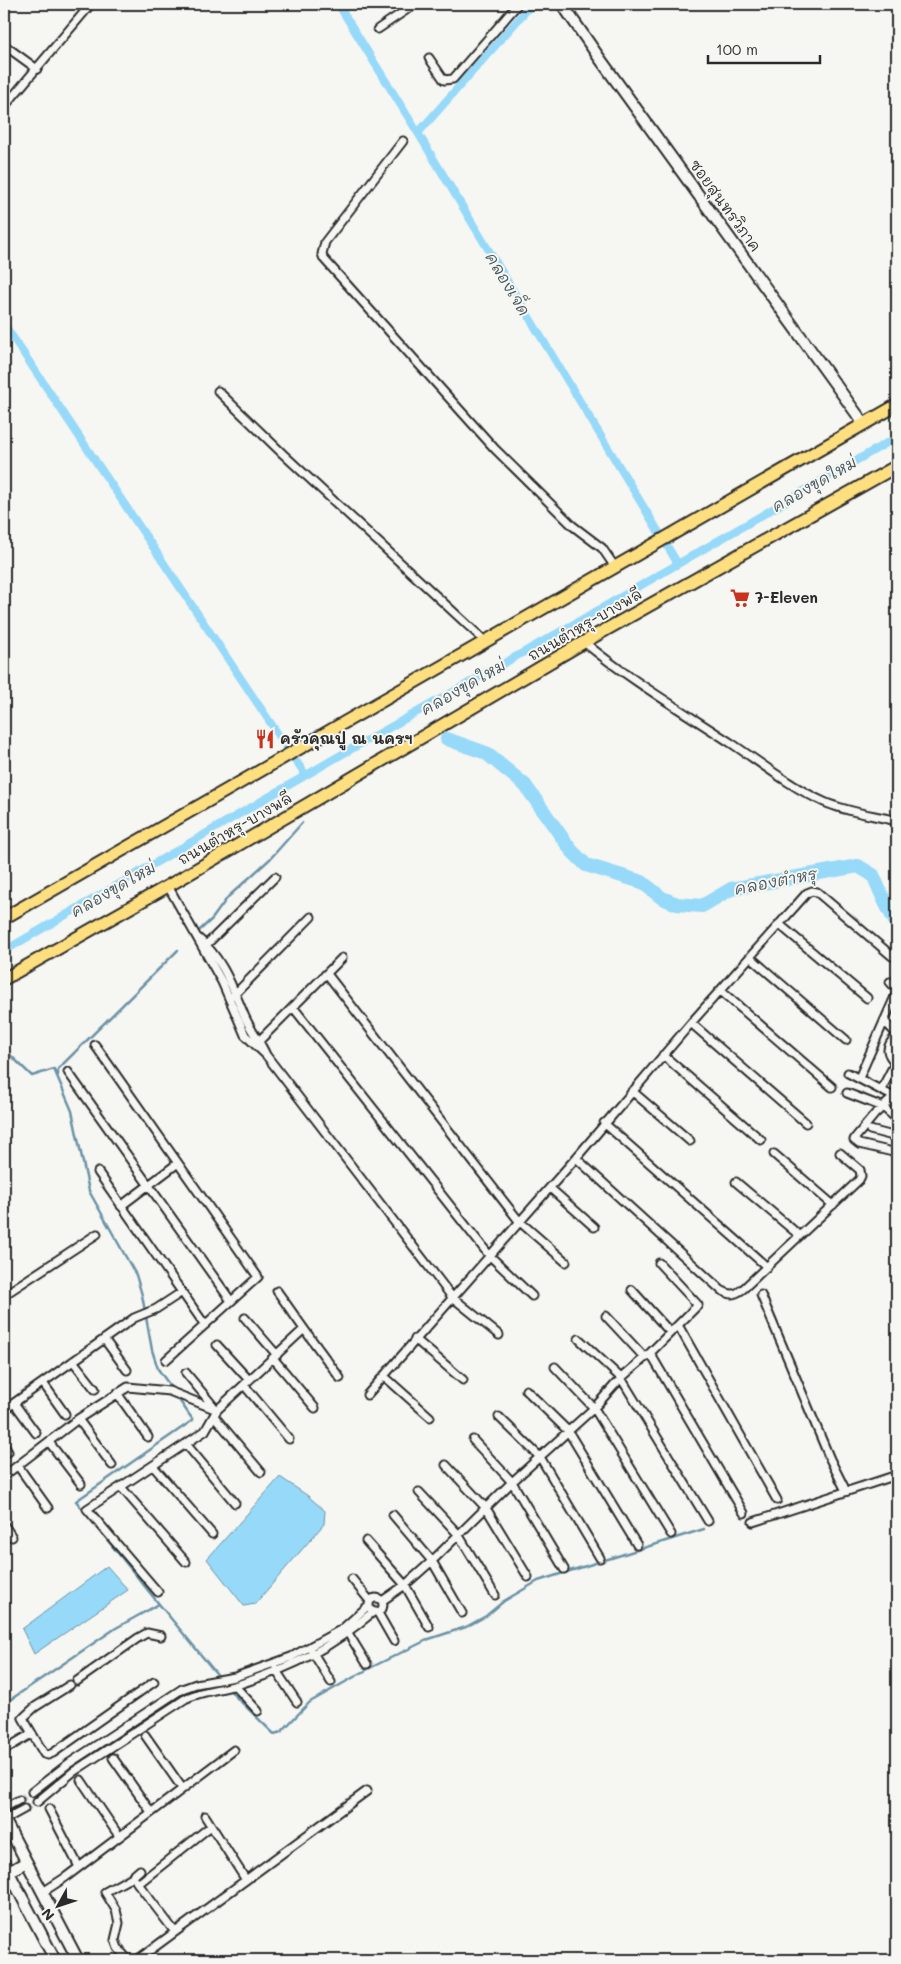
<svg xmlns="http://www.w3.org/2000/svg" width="901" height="1964" font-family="Mali,'Playpen Sans Thai',sans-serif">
<rect width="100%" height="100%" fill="#f6f6f2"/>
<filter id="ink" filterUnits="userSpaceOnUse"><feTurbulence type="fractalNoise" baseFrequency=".02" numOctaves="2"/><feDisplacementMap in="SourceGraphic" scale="10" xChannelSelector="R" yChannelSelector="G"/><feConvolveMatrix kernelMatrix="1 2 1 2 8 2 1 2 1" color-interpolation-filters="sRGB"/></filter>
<g filter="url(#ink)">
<!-- water -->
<path fill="#96d9f8" stroke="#6b93a6" d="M280,1477l28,19 17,15 -1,13 -69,80 -11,2 -37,-47z
M107,1566l21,24 -94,64 -12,-25z"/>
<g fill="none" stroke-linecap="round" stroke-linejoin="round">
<!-- stream -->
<path stroke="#6b93a6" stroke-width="2.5" d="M200,930l12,-11 16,-22 42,-38 32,-36
M4,1049l28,27 22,-7 18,42 17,80 47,84 6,20 10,55 6,19 15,21
M58,1075v-6l120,-119
M159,1604l75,91 40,39 7,-2 29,-30 60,-34 59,-29 37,-12 20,-11 18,-15 34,-20 166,-52
M4,1704l112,-76 43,-24 -83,-103 117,-81 -16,-23"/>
<!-- canal -->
<path stroke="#96d9f8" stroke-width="8" d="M338,4l80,129 260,431
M418,133l114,-129
M4,324l282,422
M296,761l10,14
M4,951l335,-195 249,-140 309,-179"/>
<!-- river -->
<path stroke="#96d9f8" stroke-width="14" d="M447,739l39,14 39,32 46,65 15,15 56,17 20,16 15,6 25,2 29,-17 127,-23 15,9 11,25 13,25"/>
<!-- street-tunnel -->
<path stroke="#cdcdca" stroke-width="7" stroke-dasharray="7 3.5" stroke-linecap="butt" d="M19,1800l13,-8
M24,1809l13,-7"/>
<defs>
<path id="street" d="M4,7l3,-3
M378,29l37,-25
M4,45l33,24
M429,58l15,22 9,-1 65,-75
M4,107l87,-103
M403,141l-78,101 -3,12 2,5 171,190 78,77 29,22 13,19
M218,391l65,63 203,188
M584,642c46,38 97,68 147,101 30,20 60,44 93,59 23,10 49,13 73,19
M168,886l54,96 23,53 21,20 186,242 47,38
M779,924l88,74
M198,938c25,20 35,51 47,79 6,14 15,24 21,38
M204,947l71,-70
M750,957l96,83
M327,974l192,247 47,41
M890,982l7,8
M721,991l111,96
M234,995l77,-78
M293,1007l196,248 43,41
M884,1021l13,13
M691,1023l115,100
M897,1035c-12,12 -12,18 0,29
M257,1043l85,-85
M95,1045l163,232 -92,83
M663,1055l98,85
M68,1072l163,229
M848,1073l46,24
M859,1078l38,-86
M881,1090l14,-27
M632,1091l58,50
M847,1093l36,14 14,12
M897,1094l-22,20 -20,24 -1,2 5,4 38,9
M604,1123l163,144
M870,1130l27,7
M774,1154l59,51
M576,1158l145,132c9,5 13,6 22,-1l116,-109 2,-4 -1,-6 -20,-17
M98,1172l107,153
M736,1182l63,53
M550,1188l44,39
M121,1206l57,-43
M659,1263l39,42 -20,20
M632,1290l38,42
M277,1291l27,38
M4,1295l93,-61
M761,1295l69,164 16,32
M606,1316l39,42
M245,1318l32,37
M104,1339l23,31
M415,1339l48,41
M579,1339l42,39 87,143
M217,1345l32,35
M650,1353l94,160
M273,1358l42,50
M73,1361l22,28
M555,1367l39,41 77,126
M186,1373l29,35
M384,1376l46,41
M43,1383l22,31
M244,1385l45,54
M526,1390l42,41 69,114
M117,1393l31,44
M367,1395l209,-237 115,-135 116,-130 5,-2 5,1 75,64
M14,1403l22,30
M4,1410l130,-92 22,-9 26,-17
M214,1416l47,56
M499,1417l41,40 60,101
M78,1419l34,46
M473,1440l39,42 52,87
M49,1442l32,42
M186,1444l49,59
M4,1445l4,7
M446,1465l40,43 42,69
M18,1466l30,42
M153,1466l59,68
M4,1476l74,-57 50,-32 41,4 48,19
M121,1487l65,75
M419,1492l39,42 37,61
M393,1515l39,46 30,52
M753,1522l144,-47
M4,1525l8,12
M366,1541l39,44 24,42
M352,1579l18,22
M158,1592l-71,-83 118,-78 12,-21 87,-81 36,49
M369 1605a7 7 0 1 1 14 0a7 7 0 1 1-14 0Z
M382,1601l23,-16 27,-24 80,-79 82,-74 27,-30 29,-25 28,-28 99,175
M378,1613l16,28
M348,1633l19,31
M312,1651l19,31
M276,1668l1,4 20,30
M77,1681l61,-43 9,-5 14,3
M70,1685l-35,22 -12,11 21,36 4,1 5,-2 101,-71
M235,1686l23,25
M145,1735l37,53
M4,1750l27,-16
M113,1758l38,54
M81,1780l38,56
M32,1792l36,-28 114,-75 14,-5 39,-7 56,-20 51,-28 27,-24
M37,1802l36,-30 112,-73c17,-9 37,-9 55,-15 55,-18 89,-35 133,-72
M4,1808l15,-8
M49,1809l30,58
M205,1816l41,64
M4,1820l20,-11
M136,1881l39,51
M138,1884l73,-58
M43,1892l23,-15 168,-127
M128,1960l-10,-12 -3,-8 4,-17 -3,-13 -11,-18 27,-15 8,-7
M137,1960l230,-169"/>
<path id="secondary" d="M562,4l36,52 266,368
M4,1819l74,141
M4,1863l51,97
M9,1872l17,-10"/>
<path id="primary" d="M4,918l893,-513
M4,979l164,-93 416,-244 313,-176"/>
</defs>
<!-- street casing -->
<use href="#street" stroke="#2b2b2b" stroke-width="11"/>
<!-- secondary casing -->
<use href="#secondary" stroke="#2b2b2b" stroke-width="14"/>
<!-- primary casing -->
<use href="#primary" stroke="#2b2b2b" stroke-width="15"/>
<!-- street -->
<use href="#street" stroke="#f6f6f2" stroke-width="7"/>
<!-- secondary -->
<use href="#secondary" stroke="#f6f6f2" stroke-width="10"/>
<!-- primary -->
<use href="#primary" stroke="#fedf80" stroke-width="11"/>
</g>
</g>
<!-- icons -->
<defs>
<symbol id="supermarket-bare" viewBox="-9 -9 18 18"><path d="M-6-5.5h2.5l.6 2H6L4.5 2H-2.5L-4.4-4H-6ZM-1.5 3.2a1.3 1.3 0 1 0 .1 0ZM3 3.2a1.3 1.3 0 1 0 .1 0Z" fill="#c8321e" stroke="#f6f6f2" stroke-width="2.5" paint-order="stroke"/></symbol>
<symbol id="restaurant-bare" viewBox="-9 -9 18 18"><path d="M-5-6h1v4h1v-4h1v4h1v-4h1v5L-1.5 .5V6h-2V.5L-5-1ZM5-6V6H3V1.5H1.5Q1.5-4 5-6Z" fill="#c8321e" stroke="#f6f6f2" stroke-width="2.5" paint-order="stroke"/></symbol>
</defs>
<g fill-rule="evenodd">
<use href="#supermarket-bare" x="726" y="584" width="28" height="28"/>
<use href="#restaurant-bare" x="251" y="725" width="28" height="28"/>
</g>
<g text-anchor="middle" stroke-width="4" stroke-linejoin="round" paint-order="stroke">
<!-- street labels -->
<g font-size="15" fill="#2b2b2b" stroke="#f6f6f2">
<text transform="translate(725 206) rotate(54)" y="5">ซอยสุนทรวิภาค</text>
<text transform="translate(585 625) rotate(-30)" y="5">ถนนตำหรุ-บางพลี</text>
<text transform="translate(235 829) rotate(-30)" y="5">ถนนตำหรุ-บางพลี</text>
</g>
<!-- poi labels -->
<g font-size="15" font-weight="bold" fill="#2b2b2b" stroke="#f6f6f2" text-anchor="start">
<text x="755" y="603">7-Eleven</text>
<text x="280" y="744">ครัวคุณปู ณ นครฯ</text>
</g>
<!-- water labels -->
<g font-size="16" font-style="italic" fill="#46565e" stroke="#f6f6f2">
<text transform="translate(508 284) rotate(59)" y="6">คลองเจ็ด</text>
<text transform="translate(814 484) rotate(-30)" y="6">คลองขุดใหม่</text>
<text transform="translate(463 687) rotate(-30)" y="6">คลองขุดใหม่</text>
<text transform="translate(776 881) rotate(-11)" y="6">คลองตำหรุ</text>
<text transform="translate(113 889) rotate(-30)" y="6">คลองขุดใหม่</text>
</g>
</g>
<!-- margin -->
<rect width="901" height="1964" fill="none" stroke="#f6f6f2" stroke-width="20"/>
<rect x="10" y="10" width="881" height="1944" fill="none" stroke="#2b2b2b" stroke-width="2" filter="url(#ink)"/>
<!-- north arrow -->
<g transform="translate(58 1906) rotate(230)" stroke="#f6f6f2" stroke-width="4" paint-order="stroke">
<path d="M0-4L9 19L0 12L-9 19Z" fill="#2b2b2b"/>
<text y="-8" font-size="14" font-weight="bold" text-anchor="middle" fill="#2b2b2b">N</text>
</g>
<!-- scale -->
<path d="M708 55v8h112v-8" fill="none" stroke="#2b2b2b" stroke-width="2.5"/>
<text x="716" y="55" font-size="15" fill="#2b2b2b" stroke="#f6f6f2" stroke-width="4" paint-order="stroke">100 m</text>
</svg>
